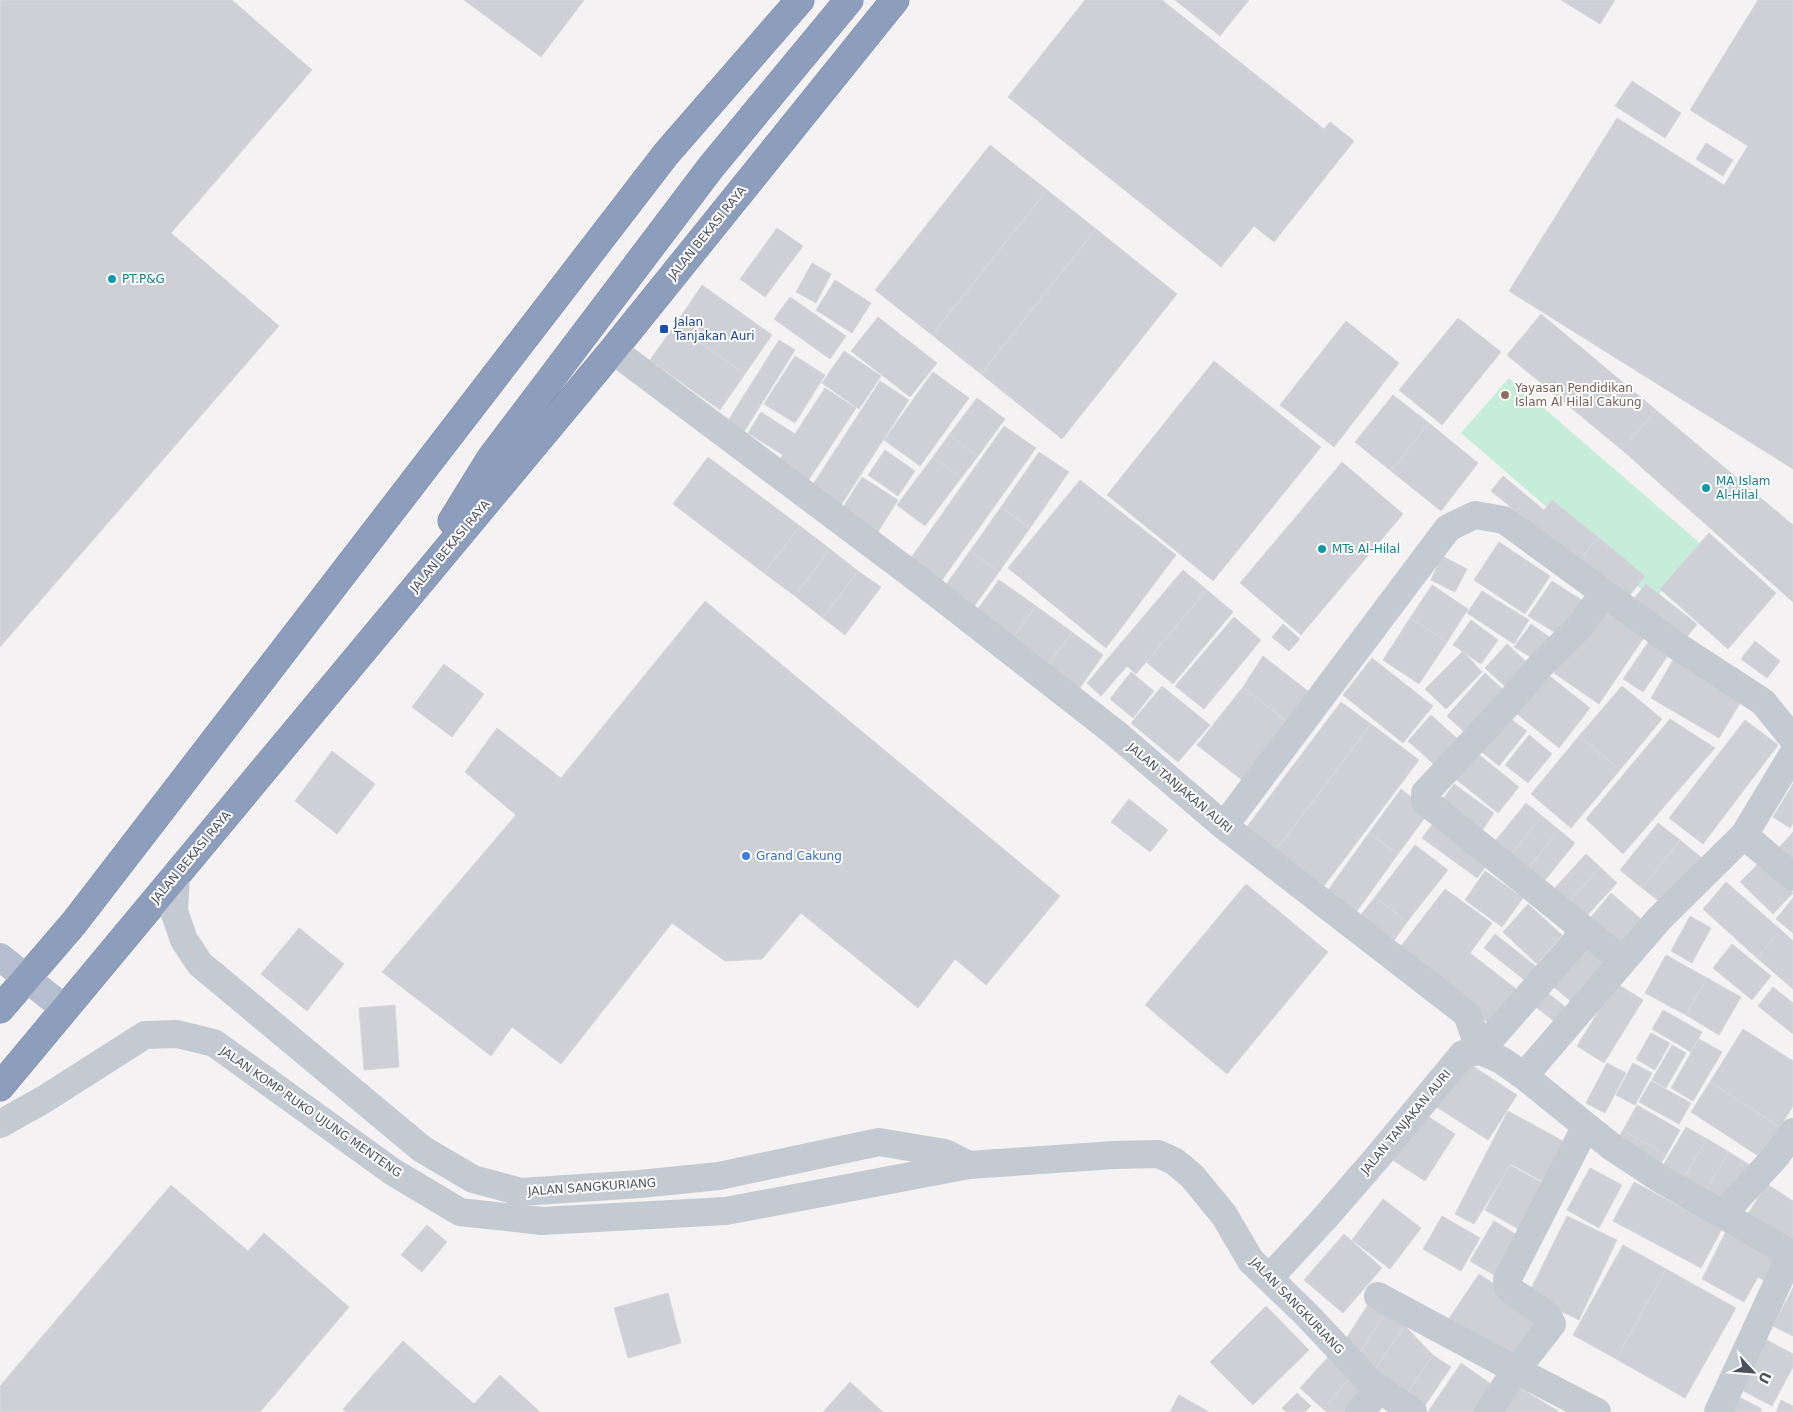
<svg xmlns="http://www.w3.org/2000/svg" width="1793" height="1412" font-family="'DejaVu Sans',sans-serif">
<rect width="100%" height="100%" fill="#f4f2f2"/>
<!-- green -->
<path fill="#c5edd9" d="M1509,378l193,167 -48,55 -193,-167z"/>
<!-- building -->
<path fill="#cfd0d6" stroke="#d6d7dc" d="M0,0h232l80,70 -141,163 108,93 -279,321z
M464,0h120l-43,57z
M1085,0h77l162,129 6,-7 24,19 -80,101 -20,-16 -33,41 -213,-170z
M1175,0h74l-29,36z
M1561,0h54l-15,24z
M1758,0h35v469l-284,-178 108,-173 107,67 24,-39 -58,-36z
M1632,81l49,32 -16,25 -50,-32z
M1706,143l27,17 -10,16 -27,-17z
M990,145l57,45 -115,145 -57,-45z
M1047,190l49,39 -115,145 -49,-39z
M777,228l26,18 -38,51 -25,-18z
M1096,229l81,65 -115,145 -81,-65z
M812,263l19,11 -15,29 -20,-11z
M835,280l36,23 -19,30 -36,-23z
M702,285l70,50 -27,39 -70,-49z
M790,297l56,39 -16,23 -56,-40z
M1541,314l115,96 -34,40 -115,-95z
M878,317l59,46 -27,34 -59,-46z
M1458,318l43,34 -59,73 -43,-35z
M1346,321l53,42 -65,84 -54,-42z
M675,325l70,49 -25,36 -70,-50z
M779,340l16,10 -51,82 -17,-10z
M844,351l37,25 -22,33 -37,-26z
M795,356l30,19 -30,48 -31,-19z
M1214,361l107,86 -108,134 -106,-86z
M933,372l36,26 -49,68 -36,-26z
M880,381l29,19 -68,105 -29,-19z
M825,388l31,20 -50,76 -30,-20 7,-9 -35,-22 13,-21 34,22z
M1393,395l36,28 -38,48 -36,-29z
M977,398l28,21 -27,37 -29,-21z
M1656,410l137,115v77l-171,-152z
M1429,423l49,40 -37,48 -50,-40z
M1004,426l32,22 -99,139 -31,-22z
M949,435l29,21 -17,22 -28,-21z
M885,450l30,21 -17,25 -30,-21z
M1039,452l30,20 -39,56 -29,-21z
M708,457l92,69 -36,47 -91,-69z
M933,457l28,21 -36,48 -28,-21z
M1342,462l61,52 -102,121 -61,-52z
M1503,476l41,34 8,-10 46,37 -20,25 -87,-71z
M862,477l36,23 -22,35 -36,-23z
M1080,480l96,75 -70,93 -98,-80z
M1001,507l29,21 -31,44 -29,-21z
M800,526l30,23 -35,47 -31,-23z
M1709,533l67,60 -48,56 -68,-60z
M1598,537l47,39 -19,24 -48,-38z
M1499,542l51,34 -25,38 -51,-34z
M830,549l28,22 -35,47 -28,-22z
M970,551l29,21 -27,37 -29,-20z
M1442,556l25,13 -12,23 -24,-12z
M1183,570l24,20 -71,84 -9,-8 -26,30 -14,-13z
M858,571l23,16 -36,48 -22,-17z
M999,580l37,26 -27,37 -37,-26z
M1552,581l31,20 -22,35 -33,-20z
M1646,584l51,40 -14,18 -51,-41z
M1432,585l36,24 -21,33 -37,-24z
M1207,590l26,22 -60,72 -27,-22z
M1482,591l47,29 -15,24 -47,-31z
M705,601l355,295 -74,89 -31,-26 -37,49 -117,-95 -39,46 -37,2 -53,-38 -111,141 -49,-37 -21,29 -109,-84 134,-157 -51,-43 32,-44 64,50z
M1603,602l44,31 -48,71 -45,-31z
M1036,606l36,26 -27,37 -36,-26z
M1234,617l27,23 -57,69 -29,-23z
M1410,618l37,24 -28,42 -36,-24z
M1471,620l27,20 -17,24 -28,-19z
M1283,624l17,15 -11,12 -17,-14z
M1531,624l21,15 -15,22 -23,-14z
M1072,632l31,23 -26,37 -32,-23z
M1652,637l19,14 -28,41 -20,-13z
M1755,641l25,20 -13,17 -26,-19z
M1507,644l25,23 -21,25 -26,-24z
M1463,651l19,21 -36,37 -21,-20z
M1676,655l69,40 -26,43 -68,-40z
M1263,656l50,39 -21,31 -49,-39z
M1372,658l61,48 -30,37 -60,-48z
M444,664l40,30 -32,43 -40,-30z
M1542,670l48,38 -31,40 -48,-39z
M1131,672l23,19 -21,27 -23,-19z
M1485,673l24,22 -38,43 -24,-22z
M1162,686l48,39 -32,37 -47,-39z
M1622,686l40,33 -42,51 -41,-34z
M1243,687l49,39 -45,58 -50,-39z
M1341,702l30,22 -98,130 -30,-22z
M1504,714l23,17 -28,35 -22,-18z
M1431,715l31,28 -23,26 -31,-28z
M1670,719l45,29 -92,106 -37,-35z
M1745,720l33,25 -75,99 -34,-26z
M1371,724l48,36 -98,130 -48,-36z
M1529,735l23,19 -24,29 -23,-18z
M1579,736l41,34 -49,58 -40,-34z
M1472,749l47,38 -21,26 -46,-37z
M332,751l43,33 -38,50 -42,-33z
M1454,784l40,29 -15,22 -41,-29z
M1793,784v39l-3,5 -17,-11z
M1401,789l28,23 -31,42 -29,-21z
M1129,799l39,31 -18,22 -39,-30z
M1526,803l16,13 -34,42 -16,-13z
M1542,816l17,14 -34,42 -17,-14z
M1434,822l55,40 -12,16 -55,-40z
M1658,823l22,17 -38,48 -22,-18z
M1559,830l16,13 -34,42 -16,-13z
M1793,832v34l-17,-15z
M1369,833l29,21 -43,60 -29,-21z
M1680,840l22,18 -38,47 -22,-17z
M1415,845l33,25 -41,52 -32,-25z
M1586,854l14,13 -35,39 -14,-14z
M1761,861l32,32 -20,21 -33,-32z
M1600,867l17,16 -35,38 -17,-15z
M1485,871l38,27 -21,29 -37,-27z
M1726,882l55,48 -24,28 -54,-49z
M1246,884l82,68 -101,122 -82,-69z
M1445,889l47,34 -22,30 50,39 -28,34 -94,-76z
M1611,893l38,33 -25,29 -38,-32z
M1375,897l32,25 -14,20 -33,-26z
M1793,898v35l-17,-14z
M1528,904l34,31 -25,29 -34,-32z
M1690,916l21,12 -19,35 -21,-12z
M299,928l45,36 -37,47 -46,-37z
M1781,930l12,11v48l-36,-31z
M1495,934l43,34 -11,14 -43,-34z
M1582,944l31,26 -33,39 -31,-26z
M1732,944l39,32 -19,24 -39,-32z
M1666,955l41,23 -21,37 -41,-22z
M1707,978l34,19 -22,38 -33,-20z
M1616,983l27,17 -39,63 -27,-17z
M1773,987l20,16v31l-35,-28z
M1544,990l29,23 -10,15 -30,-23z
M395,1005l4,62 -35,3 -5,-62z
M1663,1010l39,22 -11,20 -39,-23z
M1743,1029l50,32v45l-13,21 -70,-45z
M1651,1033l19,10 -15,27 -19,-11z
M1699,1039l23,13 -29,49 -22,-13z
M1672,1045l14,8 -20,35 -14,-8z
M1462,1059l55,36 -29,45 -56,-36z
M1607,1063l19,10 -21,40 -19,-10z
M1633,1063l19,10 -17,32 -19,-10z
M1651,1081l40,22 -12,21 -40,-22z
M1710,1082l70,45 -20,30 -69,-45z
M1637,1105l43,25 -14,25 -43,-25z
M1508,1111l66,36 -22,40 -41,-23 -37,60 -19,-10z
M1421,1112l34,22 -30,47 -34,-22z
M1686,1127l21,12 -24,41 -21,-13z
M1623,1130l43,25 -9,15 -43,-25z
M1707,1139l22,13 -25,41 -21,-13z
M1729,1152l24,15 -24,40 -25,-14z
M1510,1165l41,23 -24,46 -42,-24z
M1590,1168l32,17 -23,43 -32,-18z
M1634,1182l88,47 -21,39 -88,-47z
M1767,1184l26,17v46l-47,-30z
M171,1185l77,66 16,-18 85,74 -89,105h-260v-26z
M1383,1199l38,29 -31,41 -38,-29z
M1442,1216l38,22 -19,33 -38,-22z
M1567,1216l50,24 -38,80 -51,-25z
M1494,1221l29,18 -24,39 -29,-17z
M427,1225l20,17 -25,30 -21,-17z
M1726,1231l59,31 -13,23 -14,-8 -14,25 -42,-23z
M1344,1234l38,34 -39,45 -39,-33z
M1623,1245l43,24 -50,90 -43,-24z
M1666,1269l70,39 -51,90 -69,-39z
M1479,1274l64,42 -33,50 -64,-43z
M1793,1288v48l-20,-10z
M668,1293l13,50 -53,15 -14,-50z
M1369,1303l16,10 -27,42 -16,-10z
M1266,1306l43,44 -56,55 -43,-43z
M1385,1313l20,13 -32,46 -15,-17z
M1405,1326l28,29 -27,40 -33,-23z
M1765,1339l28,15v13l-21,39 -34,-18z
M403,1341l71,63 26,-29 40,37h-194l-3,-3z
M1330,1355l23,20 -30,34 -23,-21z
M1433,1355l18,12 -27,40 -18,-12z
M1461,1363l33,23 -18,26h-48z
M1353,1375l17,16 -19,21h-24l-4,-3z
M850,1382l33,30h-60z
M1520,1388l38,23 -1,1h-52z
M1297,1393l14,13 -6,6h-19l-4,-4z
M1179,1395l30,17h-39z
M1735,1395l27,14 -2,3h-34z
M1781,1400l12,6v6h-17z"/>
<g fill="none" stroke-linecap="round" stroke-linejoin="round">
<defs>
<path id="highway" d="M452,521l39,-63 220,-291 138,-167
M0,1009l74,-86 592,-769 134,-154
M0,1087l613,-737 282,-350"/>
</defs>
<!-- highway casing -->
<use href="#highway" stroke="#7989a8" stroke-width="29"/>
<!-- minor -->
<path stroke="#c4cad2" stroke-width="28" d="M613,350l305,229 196,153 110,94 243,188 13,37
M1603,594l-23,32 -40,40 -34,40 -81,87v8l198,160
M1224,826l224,-298 27,-13 29,5 173,126 86,56 30,37
M1744,835l49,42
M176,875l-2,36 10,29 16,24 222,185 51,30 48,13 119,-8 79,-8 160,-34 66,11 24,12
M1480,1051l21,9 23,16 88,71 47,31 134,77
M1480,1051l105,-120
M1524,1076l135,-157 85,-84 49,-81
M0,1124l43,-24 102,-65 32,-1 37,9 179,129 67,40 82,9 184,-10 243,-46 145,-10 44,-1 16,7 18,15 32,39 27,46 55,53 65,69 42,29
M1723,1214l54,-59 16,-23
M1269,1278l54,-58 53,-61 87,-105 17,-3
M1378,1296l138,74 81,42
M1359,1412l22,-23
M1488,1412l28,-42 36,-46 -4,-8 -39,-27 -2,-9 79,-154
M1718,1412l73,-158"/>
<!-- major -->
<path stroke="#b4bece" stroke-width="28" d="M0,957l65,52"/>
<!-- highway -->
<use href="#highway" stroke="#8d9ebc" stroke-width="28"/>
</g>
<!-- markers -->
<g fill="#0f9aa8" stroke="#fff" stroke-width="2">
<circle cx="112" cy="279" r="5"/>
<circle cx="1706" cy="488" r="5"/>
<circle cx="1322" cy="549" r="5"/>
</g>
<rect fill="#1a4fb4" stroke="#fff" stroke-width="2" x="659" y="324" width="10" height="10" rx="2.5"/>
<circle fill="#8d6e63" stroke="#fff" stroke-width="2" cx="1505" cy="395" r="5"/>
<circle fill="#3f7fe0" stroke="#fff" stroke-width="2" cx="746" cy="856" r="5"/>
<g text-anchor="middle" stroke-width="4" stroke-linejoin="round" paint-order="stroke">
<!-- street labels -->
<g font-size="12" fill="#4b525e" stroke="#fff">
<text transform="translate(707 233) rotate(-51)" y="4">JALAN BEKASI RAYA</text>
<text transform="translate(450 546) rotate(-50)" y="4">JALAN BEKASI RAYA</text>
<text transform="translate(1180 788) rotate(40)" y="4">JALAN TANJAKAN AURI</text>
<text transform="translate(191 857) rotate(-50)" y="4">JALAN BEKASI RAYA</text>
<text transform="translate(311 1112) rotate(35)" y="4">JALAN KOMP RUKO UJUNG MENTENG</text>
<text transform="translate(1406 1122) rotate(-50)" y="4">JALAN TANJAKAN AURI</text>
<text transform="translate(592 1187) rotate(-4)" y="4">JALAN SANGKURIANG</text>
<text transform="translate(1297 1306) rotate(46)" y="4">JALAN SANGKURIANG</text>
</g>
<!-- culture labels -->
<g font-size="12" fill="#0d838f" stroke="#fff" text-anchor="start">
<text x="122" y="283">PT.P&amp;G</text>
<text x="1716" y="485">MA Islam<tspan x="1716" dy="14">Al-Hilal</tspan></text>
<text x="1332" y="553">MTs Al-Hilal</text>
</g>
<!-- transit labels -->
<g font-size="12" fill="#164399" stroke="#fff" text-anchor="start">
<text x="674" y="326">Jalan<tspan x="674" dy="14">Tanjakan Auri</tspan></text>
</g>
<!-- education labels -->
<g font-size="12" fill="#785e54" stroke="#fff" text-anchor="start">
<text x="1515" y="392">Yayasan Pendidikan<tspan x="1515" dy="14">Islam Al Hilal Cakung</tspan></text>
</g>
<!-- shop labels -->
<g font-size="12" fill="#366cbe" stroke="#fff" text-anchor="start">
<text x="756" y="860">Grand Cakung</text>
</g>
</g>
<!-- north arrow -->
<g transform="translate(1753 1372) rotate(116)" stroke="#ffffff" stroke-width="4" paint-order="stroke">
<path d="M0-4L9 19L0 12L-9 19Z" fill="#4b525e"/>
<text y="-8" font-size="14" font-weight="bold" text-anchor="middle" fill="#4b525e">U</text>
</g>
</svg>
